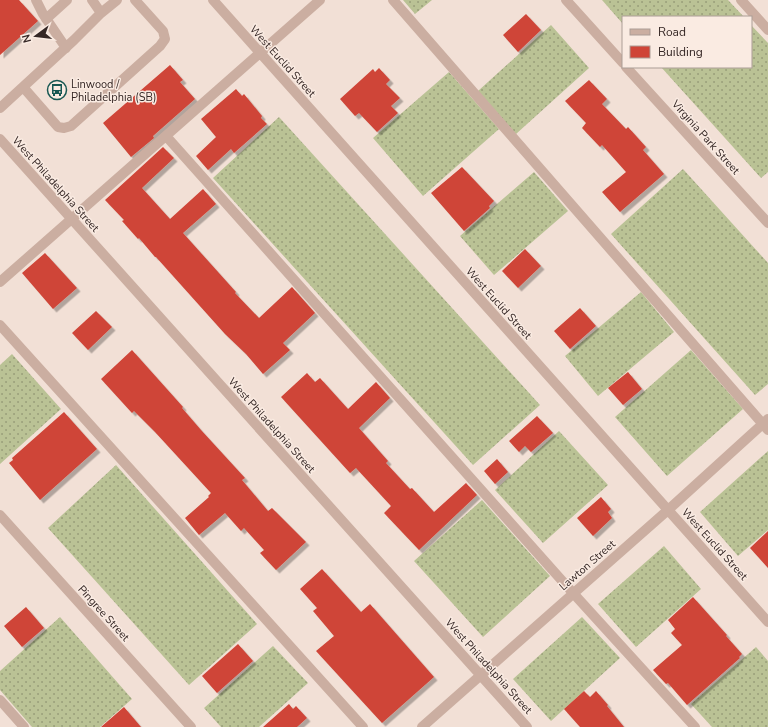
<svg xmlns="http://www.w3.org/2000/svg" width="768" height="727" font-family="'Nunito Sans',sans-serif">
<defs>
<pattern id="grass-dots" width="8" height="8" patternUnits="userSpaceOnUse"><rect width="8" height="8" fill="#bac295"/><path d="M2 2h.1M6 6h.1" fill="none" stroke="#989e79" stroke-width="1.8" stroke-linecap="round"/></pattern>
<filter id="shadow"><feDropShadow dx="3.5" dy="3.5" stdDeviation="0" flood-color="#0004"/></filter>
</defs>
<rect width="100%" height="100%" fill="#f2e0d6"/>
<!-- grass -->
<path fill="url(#grass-dots)" d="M403,0h29l-17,14z
M602,0h126l16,17h-121v7z
M551,25l38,43 -73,66 -38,-43z
M751,25l17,18v129l-7,6 -100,-111h90z
M449,72l50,57 -76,67 -50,-58z
M279,117l261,288 -67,60 -260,-287z
M683,169l85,94v121l-13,11 -144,-161z
M534,172l34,39 -74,64 -34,-39z
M641,292l33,40 -76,64 -33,-40z
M691,350l52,59 -76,67 -52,-59z
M12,354l49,55 -61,55v-99z
M559,431l49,54 -65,58 -48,-53z
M768,451v79l-30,26 -38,-44z
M116,465l141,159 -68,61 -141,-157z
M482,500l68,76 -67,61 -69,-76z
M664,546l37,43 -65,58 -38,-43z
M60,617l72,82 -32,28h-68l-32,-37v-19z
M582,617l38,41 -69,63 -38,-42z
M273,646l35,37 -49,44h-38l-17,-19z
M756,647l12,14v66h-56l-21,-23z"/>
<!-- building -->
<path fill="#cf4437" filter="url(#shadow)" d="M0,0h19l19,21 -38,34z
M526,14l15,16 -23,22 -15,-17z
M170,65l13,15 -3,2 15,17 -42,37 1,2 -23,19 -28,-34z
M379,68l11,12 -4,4 14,14 -9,8 7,7 -21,19 -18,-19 -4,3 -15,-17 33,-30 2,3z
M589,80l18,19 -5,5 24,25 2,-2 18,20 -3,3 21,24 -44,38 -18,-20 24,-20 -24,-27 -2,2 -18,-19 4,-5 -21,-22z
M236,89l6,7 2,-2 18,22 -1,2 6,6 -33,29 -3,-4 -23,21 -12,-14 20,-19 -15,-18z
M163,147l11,11 -32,30 28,31 33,-30 13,15 -33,29 53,59 -1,1 24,25 33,-31 23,26 -32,30 7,7 -27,24 -17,-20 -21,-20 -69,-77h-1l-16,-19 -1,1 -16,-18 2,-1 -19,-20z
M462,167l32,34 -5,5 1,2 -26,23 -33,-38z
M525,249l16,17 -23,22 -16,-17z
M45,253l32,35 -24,21 -31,-36z
M580,308l16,18 -26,23 -16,-18z
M96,311l16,16 -24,23 -16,-17z
M132,350l51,57 -1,1 19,22 44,48 -3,2 26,31 4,-3 34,34 -30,28 -16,-17 4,-3 -20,-22 -3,3 -16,-18 -26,22 -14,-17 24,-21 -1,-1 3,-3 -56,-61 -21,-21 -2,2 -31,-34z
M628,372l14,17 -19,16 -15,-17z
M307,373l8,9 5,-4 28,31 28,-27 14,16 -31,30 29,33 -2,2 24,26 2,-1 22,24 32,-29 11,12 -58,55 -35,-37 7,-7 -35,-38 -6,5 -69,-76z
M64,412l33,37 -57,51 -31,-37 4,-3 -1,-2z
M537,416l16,17 -22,19 -6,-6 -6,6 -10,-11z
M497,459l11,13 -13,12 -11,-13z
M601,497l10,12 -3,3 4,6 -19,18 -16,-18z
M768,531v37l-18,-20z
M322,569l39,43 9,-8 64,73 -52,46 -66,-72 18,-15 -21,-25 4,-3 -17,-19z
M693,597l34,38 -1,1 16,18 -3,3 1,1 -53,47 -19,-22 -2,1 -13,-14 29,-25 -11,-12 4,-4 -7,-9z
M26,607l18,21 -22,19 -18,-21z
M238,644l15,17 -36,32 -15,-17z
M584,691l6,6 6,-6 12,14 -1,1 17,21h-44l-16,-18z
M289,704l4,5 3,-3 11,12 -10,9h-34z
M124,707l17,20h-40z"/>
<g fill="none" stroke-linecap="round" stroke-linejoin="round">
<!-- minor -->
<path stroke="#cbaea1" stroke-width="10" d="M36,0l7,14 23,34
M92,0l9,13
M213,0l555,622
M393,0l375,430
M566,0l57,63
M741,0l27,30
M46,19l21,-19
M626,67l142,156
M23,87l35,40 6,1 7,-2 89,-80 5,-7 -2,-8 -28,-31
M0,108l74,-68 27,-27 16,-13
M166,136l407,457 122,134
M0,139l527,588
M0,282l320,-282
M0,325l363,402
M0,515l191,212
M0,700l24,27
M422,727l246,-217 100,-91"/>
</g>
<!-- icons -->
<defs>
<symbol id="bus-ring" viewBox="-11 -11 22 22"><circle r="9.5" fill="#faebe2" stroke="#185853" stroke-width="1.5"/><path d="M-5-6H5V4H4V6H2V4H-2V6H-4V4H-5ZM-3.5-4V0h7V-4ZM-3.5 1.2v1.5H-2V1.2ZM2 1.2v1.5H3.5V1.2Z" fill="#185853"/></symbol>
</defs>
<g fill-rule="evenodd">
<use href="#bus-ring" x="46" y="79" width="22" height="22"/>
</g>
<g text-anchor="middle" stroke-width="3" stroke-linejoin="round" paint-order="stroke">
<!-- street labels -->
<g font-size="11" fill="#352725" stroke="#faebe2">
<text transform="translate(283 61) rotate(48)" y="4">West Euclid Street</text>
<text transform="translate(706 137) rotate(48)" y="4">Virginia Park Street</text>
<text transform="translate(56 184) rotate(48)" y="4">West Philadelphia Street</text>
<text transform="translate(499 303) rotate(48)" y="4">West Euclid Street</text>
<text transform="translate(272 425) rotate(48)" y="4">West Philadelphia Street</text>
<text transform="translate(715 544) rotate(48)" y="4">West Euclid Street</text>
<text transform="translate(587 565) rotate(-41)" y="4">Lawton Street</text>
<text transform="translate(104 613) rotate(48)" y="4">Pingree Street</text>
<text transform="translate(489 666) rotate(48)" y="4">West Philadelphia Street</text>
</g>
<!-- poi labels -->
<g font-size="11" fill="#352725" stroke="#faebe2" text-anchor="start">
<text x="71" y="88">Linwood /<tspan x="71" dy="13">Philadelphia (SB)</tspan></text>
</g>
</g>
<!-- legend -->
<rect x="622" y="16" width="130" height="52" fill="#faebe2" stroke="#ab9d96"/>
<rect x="630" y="29" width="20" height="6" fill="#cbaea1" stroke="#ab9d96"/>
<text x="658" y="36" font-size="12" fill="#352725">Road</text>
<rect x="630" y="46" width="20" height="12" fill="#cf4437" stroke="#ab9d96"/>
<text x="658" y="56" font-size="12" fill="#352725">Building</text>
<!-- north arrow -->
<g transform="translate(36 36) rotate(255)" stroke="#faebe2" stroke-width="3" paint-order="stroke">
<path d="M0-3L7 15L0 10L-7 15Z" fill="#352725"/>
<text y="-6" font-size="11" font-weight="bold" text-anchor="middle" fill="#352725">N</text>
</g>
</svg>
